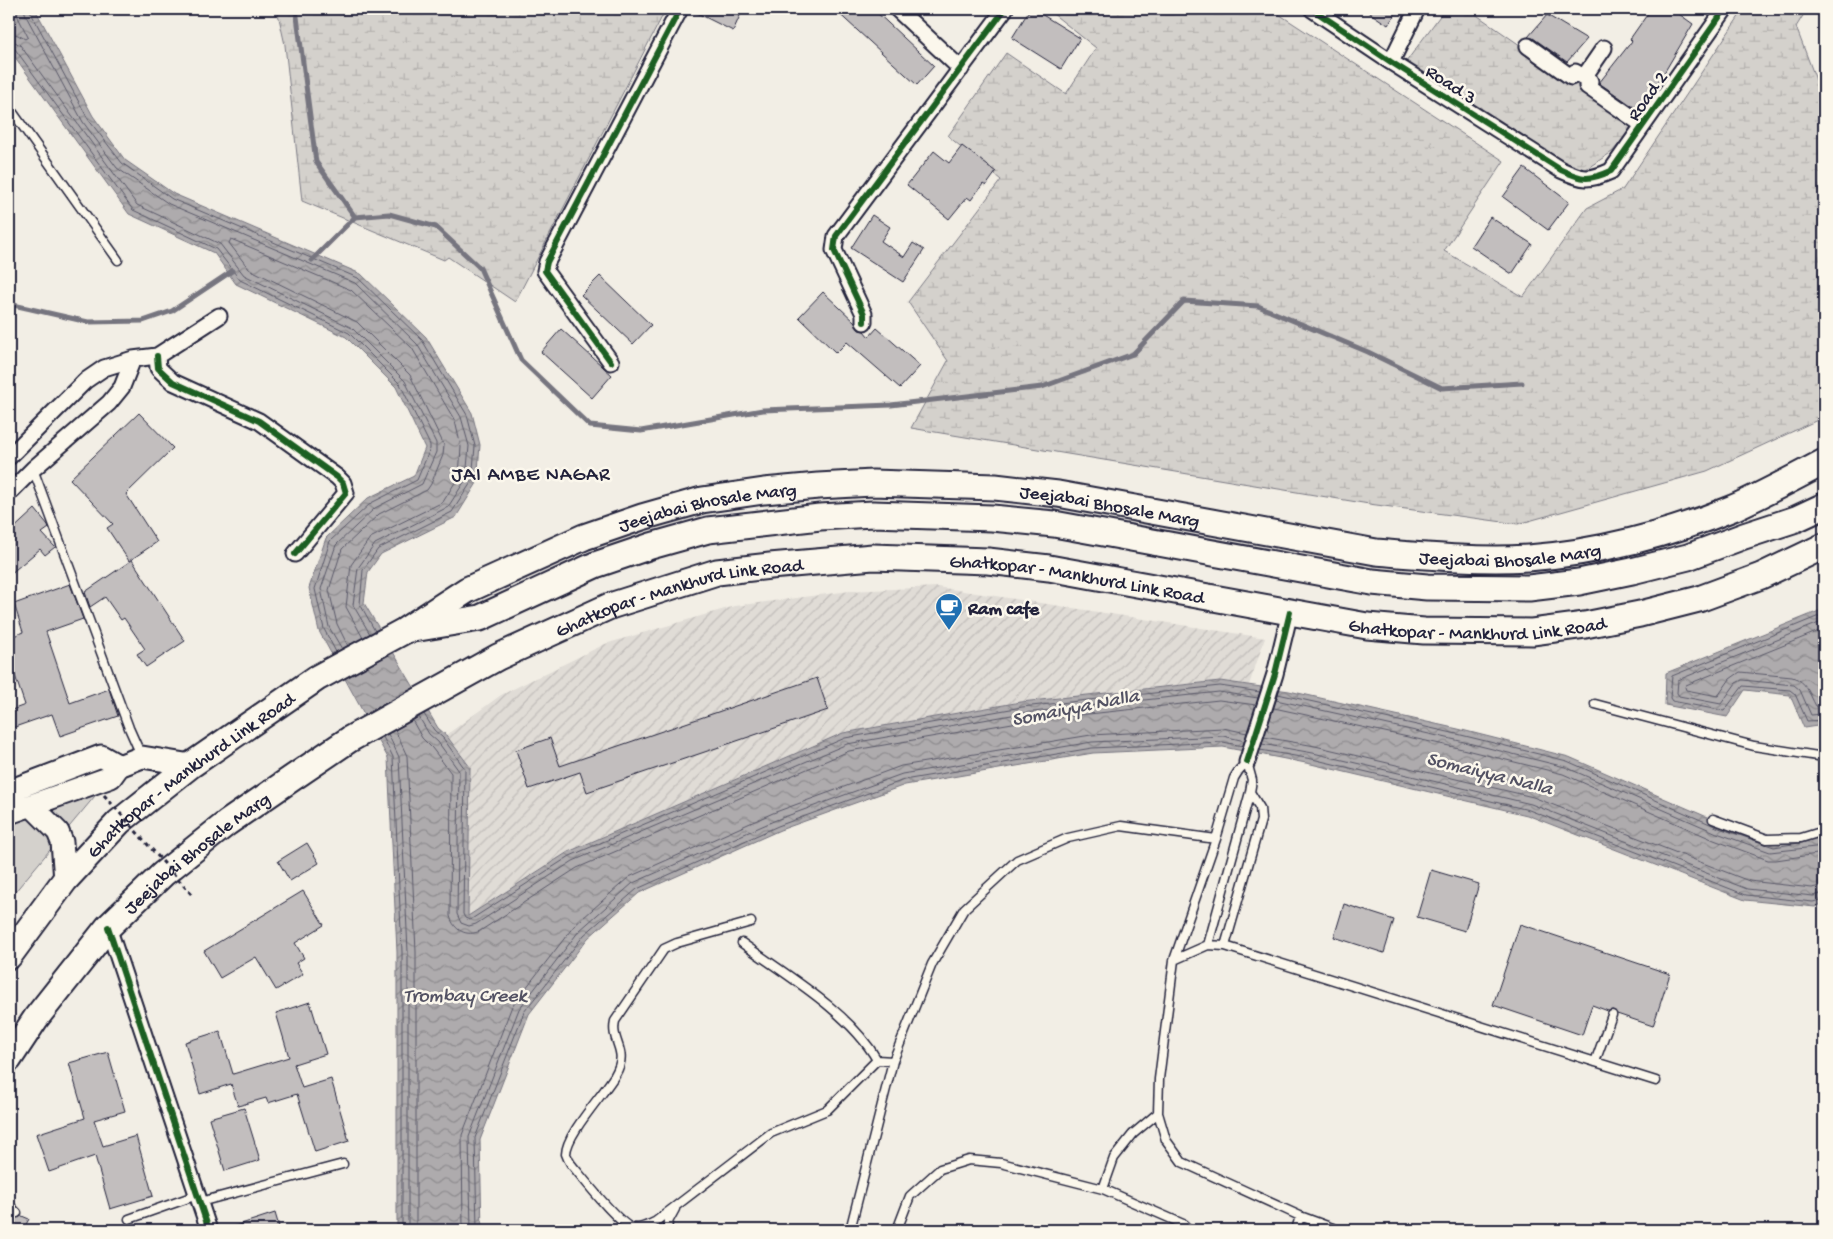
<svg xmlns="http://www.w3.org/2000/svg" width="1833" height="1239" font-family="'Gochi Hand',sans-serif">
<defs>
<pattern id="industrial-furrows" width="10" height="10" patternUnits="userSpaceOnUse" patternTransform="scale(1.25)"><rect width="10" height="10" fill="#e0dcd6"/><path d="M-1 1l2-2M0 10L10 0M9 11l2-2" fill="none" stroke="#c0bcb9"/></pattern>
<pattern id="wetland-marsh" width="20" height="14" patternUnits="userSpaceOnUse" patternTransform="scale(1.25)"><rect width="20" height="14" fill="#d4d1cc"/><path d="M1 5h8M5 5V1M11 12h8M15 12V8" fill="none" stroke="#b6b3b0"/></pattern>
<pattern id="water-waves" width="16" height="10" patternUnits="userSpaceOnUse" patternTransform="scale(1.25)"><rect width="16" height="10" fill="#aeabad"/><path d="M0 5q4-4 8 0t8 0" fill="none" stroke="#8d8b8e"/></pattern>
</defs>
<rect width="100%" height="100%" fill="#f2eee5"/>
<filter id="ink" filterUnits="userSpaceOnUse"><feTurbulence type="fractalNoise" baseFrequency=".02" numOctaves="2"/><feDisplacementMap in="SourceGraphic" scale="10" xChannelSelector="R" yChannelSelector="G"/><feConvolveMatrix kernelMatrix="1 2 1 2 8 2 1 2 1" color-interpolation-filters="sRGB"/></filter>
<g filter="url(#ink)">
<!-- industrial -->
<path fill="url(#industrial-furrows)" d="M937,587l328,51 -16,47 -29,-4 -199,21 -178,31 -275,119 -100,64 2,-149 -24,-32 55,-40 104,-51 130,-38 115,-15z"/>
<!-- green -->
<path fill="#d4d1cc" stroke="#7b7a84" d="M105,784l-96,115v-90z"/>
<!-- wetland -->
<path fill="url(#wetland-marsh)" stroke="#7b7a84" d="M277,9h389l-151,293 -67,-45 -4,3 -142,-59 -17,-156z
M1047,9h224l233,152 -60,90 79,46 64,-89 36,-19 121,-180h63l-11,18 28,74v316l-117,54 -189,53 -149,-20 -458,-76 37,-67 -40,-59 93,-122 -53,-44 58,-83 60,41 30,-46z
M1445,9h23l167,116 -23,27 -32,21 -174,-111z"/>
<!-- water -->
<path fill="url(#water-waves)" stroke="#76747f" d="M9,9h26l58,107 32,44 49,34 187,80 65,63 46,76 8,32 -3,38 -21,34 -75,37 -13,18 -4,31 74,125 8,7 24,32 -2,149 100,-64 275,-119 178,-31 199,-21 69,10 169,38 111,28 152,66 53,19 50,-7v68l-9,4 -70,-7 -218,-85 -216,-51 -88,-17 -130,6 -188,32 -125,45 -141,63 -51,45 -59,76 -49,126 2,90h-85v-278l-9,-194 -69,-127 -10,-43 17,-50 42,-40 46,-22 11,-28 -29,-61 -50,-50 -110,-53 -22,-31 -85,-39 -120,-165z
M1824,609v116l-20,3 -14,-33 -45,-5 -18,27 -62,-12 1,-32z"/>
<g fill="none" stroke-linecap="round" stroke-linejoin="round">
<!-- shore -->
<path stroke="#5a5969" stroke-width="1" d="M24,9l2,7 57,106 34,46 52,36 186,79 62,61 44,73 8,29 -3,33 -18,28 -73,37 -17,24 -5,37 17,29
M31,9v4l57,106 34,44 50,36 186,79 64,62 45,75 8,31 -3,35 -20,31 -74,37 -15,21 -3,34 15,27
M9,33l9,2 7,4 3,-2 -10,-20 -1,-8
M9,41l6,1 5,3 117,160 83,39 24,31 108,53 53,53 31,62v9l-14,32 -47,24 -39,37 -15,44 8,38 13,22
M9,47l6,2 118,161 83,39 24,31 109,53 51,51 30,61v4l-13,31 -46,23 -41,38 -15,48 9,40 12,23
M1824,614l-152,62 -2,22 2,3 52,10 19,-25 47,4 5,4 12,27 17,-1
M1824,621l-146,59 -1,13 2,3 42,8 15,-21 6,-3 52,5 6,5 11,25 13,-1
M1824,629l-138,56 -1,2 1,3 32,6 12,-17 10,-7 52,5c15,4 17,17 24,29l8,1
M348,646l-11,-22 -8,-34 13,-41 37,-35 48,-24 4,-6 12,-29 1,-10 -34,-70 -53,-53 -108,-53 -20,-26 2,-4 120,51 61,58 43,73 6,26 -2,29 -16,26 -73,36 -19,27 -5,42 17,31
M1278,694l179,40 110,27 152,67 46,16 9,3 25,-4
M1276,700l180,40 109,27 152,66 53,19 54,-6
M1274,708l180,39 109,27 151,66 54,20h8l48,-7
M424,714l10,16 9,8 22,31 -2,145 2,4 5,2 100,-64 275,-118 177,-31 198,-21 40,6
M419,717l10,17 9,8 21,29 -2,143 4,9 8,3 7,-2 97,-63 274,-117 176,-31 196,-21 39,6
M412,720l10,18 10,10 19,25 -1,143c4,15 17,21 30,15l97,-63 272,-117 175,-30 195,-21 37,5
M395,730l12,26 9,196v278
M388,734l11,23 9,195v278
M383,737l10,20 9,195v278
M1264,737l51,9 218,51 216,84 63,7 12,-3
M1262,744l51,9 218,51 216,85 66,7 11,-3
M1260,750l52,9 217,51 217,85 67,7 11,-3
M463,1230l-1,-95 50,-129 62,-80 55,-49 144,-64 128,-47 190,-31 132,-7 24,5
M471,1230l-2,-93 50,-128 60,-78 54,-48 143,-63 126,-46 190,-32 131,-6 22,5
M477,1230l-2,-92 49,-126 60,-77 53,-46 141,-63 126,-46 188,-32 131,-6 20,4"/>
<!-- stream -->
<path stroke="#76747f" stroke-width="5" d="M296,9l20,153 39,55
M312,260l43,-43 34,-3 47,13 44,41 41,92 69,66 51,5 122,-21 128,-5 151,-18 91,-33 51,-53 74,5 110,46 74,36 80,-5
M9,304l79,18 55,-1 29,-10 60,-40"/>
</g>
<!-- building -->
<path fill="#c2bebe" stroke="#22223b" d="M689,9h54l-10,22z
M834,9h39l61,57 -17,19z
M1030,9h3l47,29 -19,31 -49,-31z
M1364,9h35l-11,16z
M1651,9h21l21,15 -35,59 2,2 -19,27 -42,-29 33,-42 -2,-2z
M1547,15l40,24 -20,23 -34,-24 -5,-1z
M962,146l34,26 -10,14 -3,-2 -12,16 -4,-3 -18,22 -42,-34 27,-34 15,12z
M1524,168l45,34 -21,28 -45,-33z
M872,215l18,12 -9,14 23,16 9,-14 11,7 -21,32 -52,-34z
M1490,217l42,27 -20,30 -41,-28z
M600,276l51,49 -18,19 -52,-49z
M823,292l32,30 4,8 5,1 5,6 8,-9 43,38 -20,22 -53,-46 -11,11 -37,-36z
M561,329l51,46 -20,23 -51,-46z
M139,413l34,35 -47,46 31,48 -28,19 -22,-33 6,-4 -43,-45z
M35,509l13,16 1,3 -7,5 13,14 -10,8 -5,-6 -31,26v-42z
M132,560l53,81 -39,26 -9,-13 8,-5 -21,-31 -3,2 -16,-23 -15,10 -5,-15z
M70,584l13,35 -37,13 24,71 39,-14 9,27 -58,20 -8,-22 -43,15v-18l16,-6 -16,-47v-20l14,-6 -9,-28z
M817,678l11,32 -241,82 -7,-20 -51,17 -13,-39 34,-12 10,28z
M307,843l12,20 -29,18 -12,-20z
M1431,870l48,14 -14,47 -48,-14z
M303,891l21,34 -29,18 9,15 -8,5 7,11 -27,16 -20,-33 -36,21 -16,-27z
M1344,904l50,16 -10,33 -50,-16z
M1520,924l150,50 -17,52 -36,-12 -4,-4 -5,1 -16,-6 -10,30 -89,-30z
M310,1002l16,52 -32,10 8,24 29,-9 18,62 -34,11 -18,-58 -29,9 -2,-5 -28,8 -7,-22 -31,10 -15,-52 35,-11 13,43 56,-17 -13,-44z
M108,1052l17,59 -31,9 9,26 33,-10 17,60 -43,13 -15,-53 -46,16 -13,-38 49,-16 -16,-55z
M244,1108l16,52 -35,11 -16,-53z
M9,1213l6,5 7,-2 7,3 -6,11h-14z
M275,1213l5,17h-50l-1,-2z"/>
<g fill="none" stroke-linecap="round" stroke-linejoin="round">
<defs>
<path id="service" d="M9,107l109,153
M33,469l96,259 12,27
M1595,704l159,42 70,11
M1713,819l54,20 34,-1 23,-7
M751,922l-74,21 -13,6 -49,72c-5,22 15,29 0,54 -11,19 -49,59 -49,79 1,3 3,7 5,10 11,13 48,61 62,64 8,1 15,-3 22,-6l116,-89 56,-23 50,-50
M742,943c44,32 108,69 135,117l16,1
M1208,945l42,-153 2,-12 -5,-18 -8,8 -5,8 -18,61 -42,121 -15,119 -1,34 8,27 16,22 118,54 38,14
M1225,946l36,-126 -1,-12 -10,-16
M1174,960l34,-15 17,1 431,135
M1595,1062l17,-47
M1103,1189l11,-31 19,-24 25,-21
M200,1202l143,-38
M9,1205l8,8
M129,1219l68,-24
M667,1230l1,-8 7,-13
M850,1230l43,-169 39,-97 32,-55 53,-49 51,-22 53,-12 95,13
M897,1230l13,-34 30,-27 29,-9 32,3 102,26 80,35 6,6
M1296,1230l4,-14"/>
<path id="minor" d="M897,9l64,60
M1312,9l79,53 170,108c22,10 28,11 50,1l114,-162
M1528,46l43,31 4,-5 15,9 -3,5 56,39
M1391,62l26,-53
M1584,77l20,-29
M864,322v-8l-30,-64 2,-14 169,-227
M157,356l1,12 15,14 86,39 78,56 6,6 3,10 -51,61
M611,362l-66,-91 2,-9 133,-253
M9,457l76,-76 19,-13 29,-9 24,-3 62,-40
M9,493l24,-24 76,-66 13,-16 11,-28
M1247,762l28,-88 15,-62
M108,927l101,303"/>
<path id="secondary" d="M119,766l23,-9 49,8
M9,791l92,-35 18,10
M31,805l27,27 4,10 3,38
M9,813l102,-36 8,-11"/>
<g id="trunk">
<path d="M413,629l67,-11 115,-53 56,-19 57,-16 112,-13 53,-3 119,4 62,6 318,58 55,5 102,1 50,-6 53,-11 56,-14 56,-21 52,-17 28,-13"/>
<path id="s1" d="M9,956l56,-76 54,-58 72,-57 126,-87 87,-47 63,-41 117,-53 58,-20 60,-17 62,-9 54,-5 55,-3 122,4 63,7 318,58c50,4 102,9 152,6 68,-5 142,-24 205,-50 31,-14 61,-30 91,-46"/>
<path id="s2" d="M9,1059l27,-41 72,-91 55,-53 64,-51 64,-44 59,-40 148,-82 112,-51 107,-34 53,-6 103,-9 115,4 61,7 318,58 57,5 108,1 53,-7 55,-11 59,-15 62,-23 63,-30"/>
</g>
</defs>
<!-- service casing -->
<use href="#service" stroke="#22223b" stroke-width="11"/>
<!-- minor casing -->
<use href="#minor" stroke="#22223b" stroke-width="19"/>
<!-- secondary casing -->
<use href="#secondary" stroke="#22223b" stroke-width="25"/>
<!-- trunk casing -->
<use href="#trunk" stroke="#22223b" stroke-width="29"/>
<!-- service -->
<use href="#service" stroke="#fbf7ec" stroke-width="8"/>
<!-- minor -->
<use href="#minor" stroke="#fbf7ec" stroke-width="15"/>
<!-- secondary -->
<use href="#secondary" stroke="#fbf7ec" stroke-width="21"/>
<!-- trunk -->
<use href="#trunk" stroke="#fbf7ec" stroke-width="25"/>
<!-- path-bridge -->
<path stroke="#22223b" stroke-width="3" stroke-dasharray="4 4" stroke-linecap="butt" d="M104,795l88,100"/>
<defs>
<path id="cycleway" d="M1312,9l79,53 170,108c22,10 28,11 50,1l114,-162
M864,322v-8l-30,-64 2,-14 169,-227
M157,356l1,12 15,14 86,39 78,56 6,6 3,10 -51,61
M611,362l-66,-91 2,-9 133,-253
M1247,762l28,-88 15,-62
M108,927l101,303"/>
</defs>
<!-- cycleway casing -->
<use href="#cycleway" stroke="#fbf7ec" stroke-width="9"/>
<!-- cycleway -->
<use href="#cycleway" stroke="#1b5e20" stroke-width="6"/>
</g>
</g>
<!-- icons -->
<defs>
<symbol id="cafe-pin" viewBox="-11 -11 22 30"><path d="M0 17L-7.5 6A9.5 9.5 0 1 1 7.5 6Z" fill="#1f6fb2" stroke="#fbf7ec"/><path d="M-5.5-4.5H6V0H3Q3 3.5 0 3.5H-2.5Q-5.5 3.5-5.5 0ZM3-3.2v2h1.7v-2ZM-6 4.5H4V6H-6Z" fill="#fff"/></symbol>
</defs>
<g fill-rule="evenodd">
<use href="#cafe-pin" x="933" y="591" width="32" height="43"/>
</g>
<g text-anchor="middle" stroke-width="5" stroke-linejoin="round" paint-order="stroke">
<!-- street labels -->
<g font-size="19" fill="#22223b" stroke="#fbf7ec">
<text transform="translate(1452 83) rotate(33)" y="7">Road 3</text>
<text transform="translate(1646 95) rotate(-55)" y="7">Road 2</text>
<text dy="7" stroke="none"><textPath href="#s1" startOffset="1255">Jeejabai Bhosale Marg</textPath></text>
<text dy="7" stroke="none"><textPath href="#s1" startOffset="849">Jeejabai Bhosale Marg</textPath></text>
<text dy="7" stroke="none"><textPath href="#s1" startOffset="1660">Jeejabai Bhosale Marg</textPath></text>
<text dy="7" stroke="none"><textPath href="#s2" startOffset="1239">Ghatkopar - Mankhurd Link Road</textPath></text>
<text dy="7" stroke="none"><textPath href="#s2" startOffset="834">Ghatkopar - Mankhurd Link Road</textPath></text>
<text dy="7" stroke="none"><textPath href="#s2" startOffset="1644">Ghatkopar - Mankhurd Link Road</textPath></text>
<text dy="7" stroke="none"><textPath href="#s1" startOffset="259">Ghatkopar - Mankhurd Link Road</textPath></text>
<text dy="7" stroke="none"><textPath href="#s2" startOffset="281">Jeejabai Bhosale Marg</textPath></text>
</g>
<!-- poi labels -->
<g font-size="19" font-weight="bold" fill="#22223b" stroke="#fbf7ec" text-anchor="start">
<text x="968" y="614">Ram cafe</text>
</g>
<!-- neighbourhood labels -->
<g font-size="20" letter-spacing="1" fill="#22223b" stroke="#fbf7ec">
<text x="531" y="480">JAI AMBE NAGAR</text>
</g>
<!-- water labels -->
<g font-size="20" font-style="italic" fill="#535263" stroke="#fbf7ec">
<text transform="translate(1075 706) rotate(-11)" y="7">Somaiyya Nalla</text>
<text transform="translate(1490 772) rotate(14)" y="7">Somaiyya Nalla</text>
<text x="465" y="1001">Trombay Creek</text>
</g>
</g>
<!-- margin -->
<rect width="1833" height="1239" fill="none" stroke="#fbf7ec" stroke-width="30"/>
<rect x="15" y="15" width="1803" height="1209" fill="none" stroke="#22223b" stroke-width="2" filter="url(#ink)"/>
</svg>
